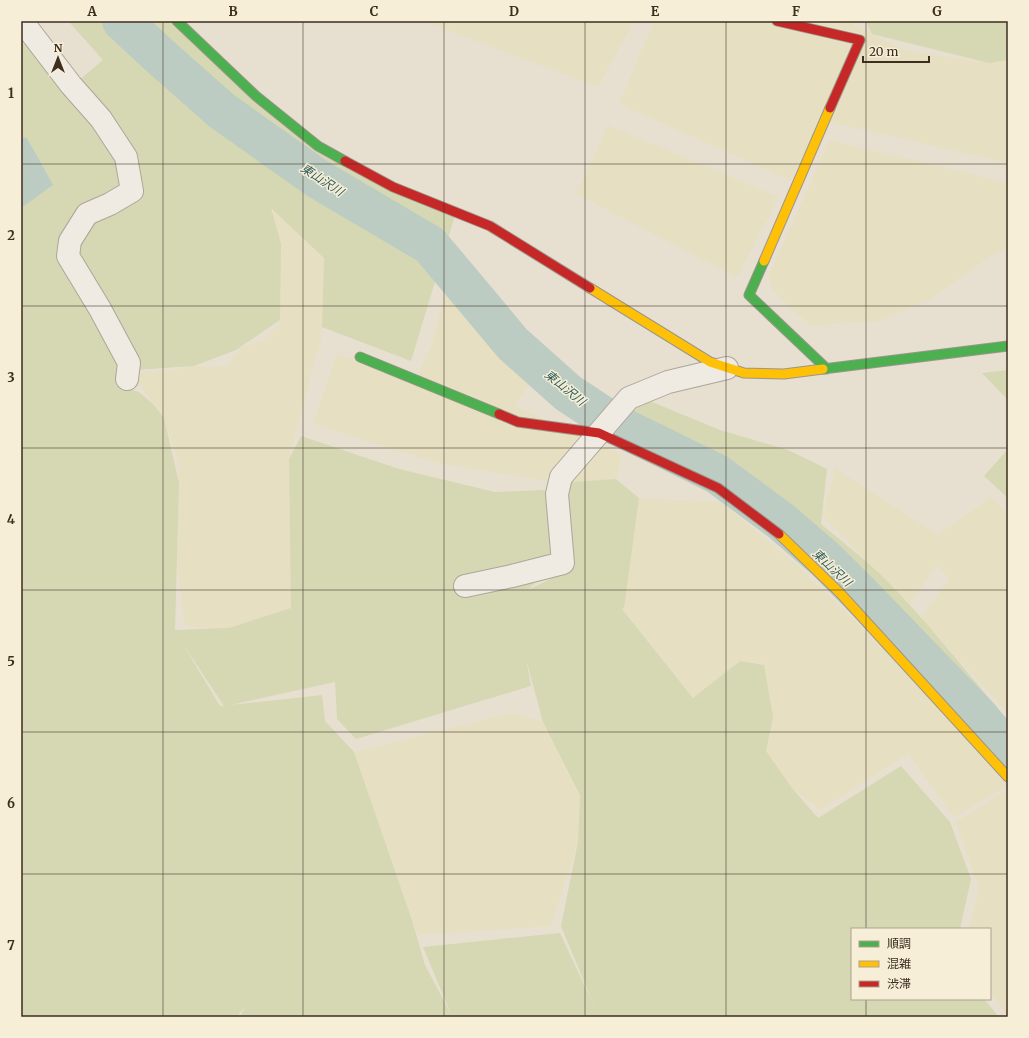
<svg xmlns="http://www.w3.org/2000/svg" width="1029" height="1038" font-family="Merriweather,'Noto Sans JP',serif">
<rect width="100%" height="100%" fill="#e7e0d1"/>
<!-- farmland -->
<path fill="#e6dfc2" d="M423,21h211l-36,66z
M654,21h201l-1,3 49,26 86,13 19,-4v104l-183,-42 -35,59 -171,-76z
M608,125l171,72 -42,80 -161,-83z
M830,140l178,43v65l-19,9 -57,41 -53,23 -68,5 -37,-34 -6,-15z
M270,207l60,45 -2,38 -6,37 -1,16 -5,12 -27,104 2,149 -70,23 -37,-6 -8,-73 3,-88 -15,-46 -33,-45 41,-3 22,-4 32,1 16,-20 19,-5 19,-18 -5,-45z
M446,288l82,97 -13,21 107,49 -6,24 -57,4 -122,-20 -124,-39 24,-70 79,23 16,-32z
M835,468l103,67 53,-38 17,17v199l-87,-95 29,-40 -14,-13 -27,40 -86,-89z
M639,498l82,4 76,63 146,141 65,80 -54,31 -46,-63 -88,56 -28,-22 -26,-37 7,-34 -10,-54 -23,-2 -46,37 -72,-90z
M511,713l32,9 37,73 -2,47 -27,84 -133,9 -64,-183z
M1008,789v228l-18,-27v-61h-21l10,-40 -23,-67z"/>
<!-- green -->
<path fill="#d6d7b3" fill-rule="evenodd" d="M68,21h109l79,75 102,72 98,44 -45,149 -89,-34 2,-69 -53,-50 10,36 -1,76 -44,30 -42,16 -59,4 -13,-40 -46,-57 1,-46 -7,14 -2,15 16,49 32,32 12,31 -2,20 13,4 14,12 11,14 15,65 -4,147 54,-2 62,-20 -2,-149 12,-23 98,33 96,23 50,-2 17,65 -34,35 47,-23 -16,-84 57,-4 23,19 -15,110 -2,1 71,89 47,-37 24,4 9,52 -7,34 26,37 26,30 83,-52 49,56 21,57 -11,50h-108v70h132l15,18h-759l5,-11 -8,11h-216v-814l29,-15 -21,-47 -8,-3v-109l19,27 81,93 -20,-30 -29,-33 31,-26zM181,641l43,65h-4zM526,659l17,63 37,73 -2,47 -17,84 34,82 -35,-75 -137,14 28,67 -26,-49 -13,-45 -58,-168 -29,-31 -3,-26 -92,10 105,-23 2,37 19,20 175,-53z
M866,21h142v39l-19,3 -117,-29z
M1008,370v30l-26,-27z
M635,395l85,35 68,20 39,19 -6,55c19,16 40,32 58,49 47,46 86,98 129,147v52l-248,-259 -149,-80z
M1008,449v49l-24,-22z"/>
<!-- water -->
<path fill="#bcccc2" d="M21,137l6,1 26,47 -32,23z"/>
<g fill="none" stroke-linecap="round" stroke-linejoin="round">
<!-- river -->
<path stroke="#bcccc2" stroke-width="40" d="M122,21l40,37 60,53 96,68 112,66 83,99 55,49 47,31 102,50 65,48 44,38 40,40 113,117 29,35"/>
<defs>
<path id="street" d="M22,21l49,64 30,34 25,38 6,34 -22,13 -23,10 -17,27 -2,15 32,53 29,54 -2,16
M465,586l47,-10 51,-13 -6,-69 4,-17 68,-79 39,-16 59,-14"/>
<path id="fast" d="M177,21l79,75 62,50 27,15
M764,261l-15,34 78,74
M360,357l139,57
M823,369l185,-23"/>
<path id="slow" d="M764,261l66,-153
M590,288l120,74 34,11 40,1 39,-5
M779,534l61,59 168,184"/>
<path id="jam" d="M777,21l83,19 -30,68
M345,161l48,26 97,39 100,62
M499,414l19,8 81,11 119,55 61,46"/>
</defs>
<!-- street casing -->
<use href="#street" stroke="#ada599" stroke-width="24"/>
<!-- fast casing -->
<use href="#fast" stroke="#9c958a" stroke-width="11"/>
<!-- slow casing -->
<use href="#slow" stroke="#9c958a" stroke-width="11"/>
<!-- jam casing -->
<use href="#jam" stroke="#9c958a" stroke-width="11"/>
<!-- street -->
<use href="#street" stroke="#efebe3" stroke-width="22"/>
<!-- fast -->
<use href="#fast" stroke="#4caf50" stroke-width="9"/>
<!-- slow -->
<use href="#slow" stroke="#ffc107" stroke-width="9"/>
<!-- jam -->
<use href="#jam" stroke="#c62828" stroke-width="9"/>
</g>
<!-- grid -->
<path fill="none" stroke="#3d2e20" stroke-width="1" stroke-opacity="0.55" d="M163,21v996M303,21v996M444,21v996M585,21v996M726,21v996M866,21v908M21,164h987M21,306h987M21,448h987M21,590h987M21,732h987M21,874h987M866,999v18"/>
<g text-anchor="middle" stroke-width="3" stroke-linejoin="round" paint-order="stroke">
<!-- water labels -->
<g font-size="12" font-style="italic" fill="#2f5d5a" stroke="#f7eed8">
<text transform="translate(322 180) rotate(33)" y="4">東山沢川</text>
<text transform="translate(565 388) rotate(39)" y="4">東山沢川</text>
<text transform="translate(832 568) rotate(43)" y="4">東山沢川</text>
</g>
</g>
<!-- border -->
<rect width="1029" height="1038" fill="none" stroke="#f7eed8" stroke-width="44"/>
<!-- legend -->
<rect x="851" y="928" width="140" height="72" fill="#f7eed8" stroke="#ada18e"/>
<rect x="859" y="941" width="20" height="6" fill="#4caf50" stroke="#ada18e"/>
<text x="887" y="948" font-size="12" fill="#3d2e20">順調</text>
<rect x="859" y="961" width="20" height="6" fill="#ffc107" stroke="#ada18e"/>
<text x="887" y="968" font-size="12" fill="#3d2e20">混雑</text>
<rect x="859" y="981" width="20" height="6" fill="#c62828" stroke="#ada18e"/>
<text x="887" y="988" font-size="12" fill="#3d2e20">渋滞</text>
<!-- north arrow -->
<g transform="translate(58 58)" stroke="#f7eed8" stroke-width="3" paint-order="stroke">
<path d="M0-3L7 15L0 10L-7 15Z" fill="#3d2e20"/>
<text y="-6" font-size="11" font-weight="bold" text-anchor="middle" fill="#3d2e20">N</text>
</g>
<!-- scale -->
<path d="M863 56v6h66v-6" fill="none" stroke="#3d2e20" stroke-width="2"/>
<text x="869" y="56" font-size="12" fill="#3d2e20" stroke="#f7eed8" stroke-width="3" paint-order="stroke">20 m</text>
<rect x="22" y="22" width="985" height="994" fill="none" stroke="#3d2e20" stroke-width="1.5"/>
<g font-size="13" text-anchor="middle" font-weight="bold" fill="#3d2e20">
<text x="92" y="16">A</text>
<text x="233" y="16">B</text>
<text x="374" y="16">C</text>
<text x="514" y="16">D</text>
<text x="655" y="16">E</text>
<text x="796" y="16">F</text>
<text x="937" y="16">G</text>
<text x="11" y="98">1</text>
<text x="11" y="240">2</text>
<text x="11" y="382">3</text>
<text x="11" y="524">4</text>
<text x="11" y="666">5</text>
<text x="11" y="808">6</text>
<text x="11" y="950">7</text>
</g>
</svg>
